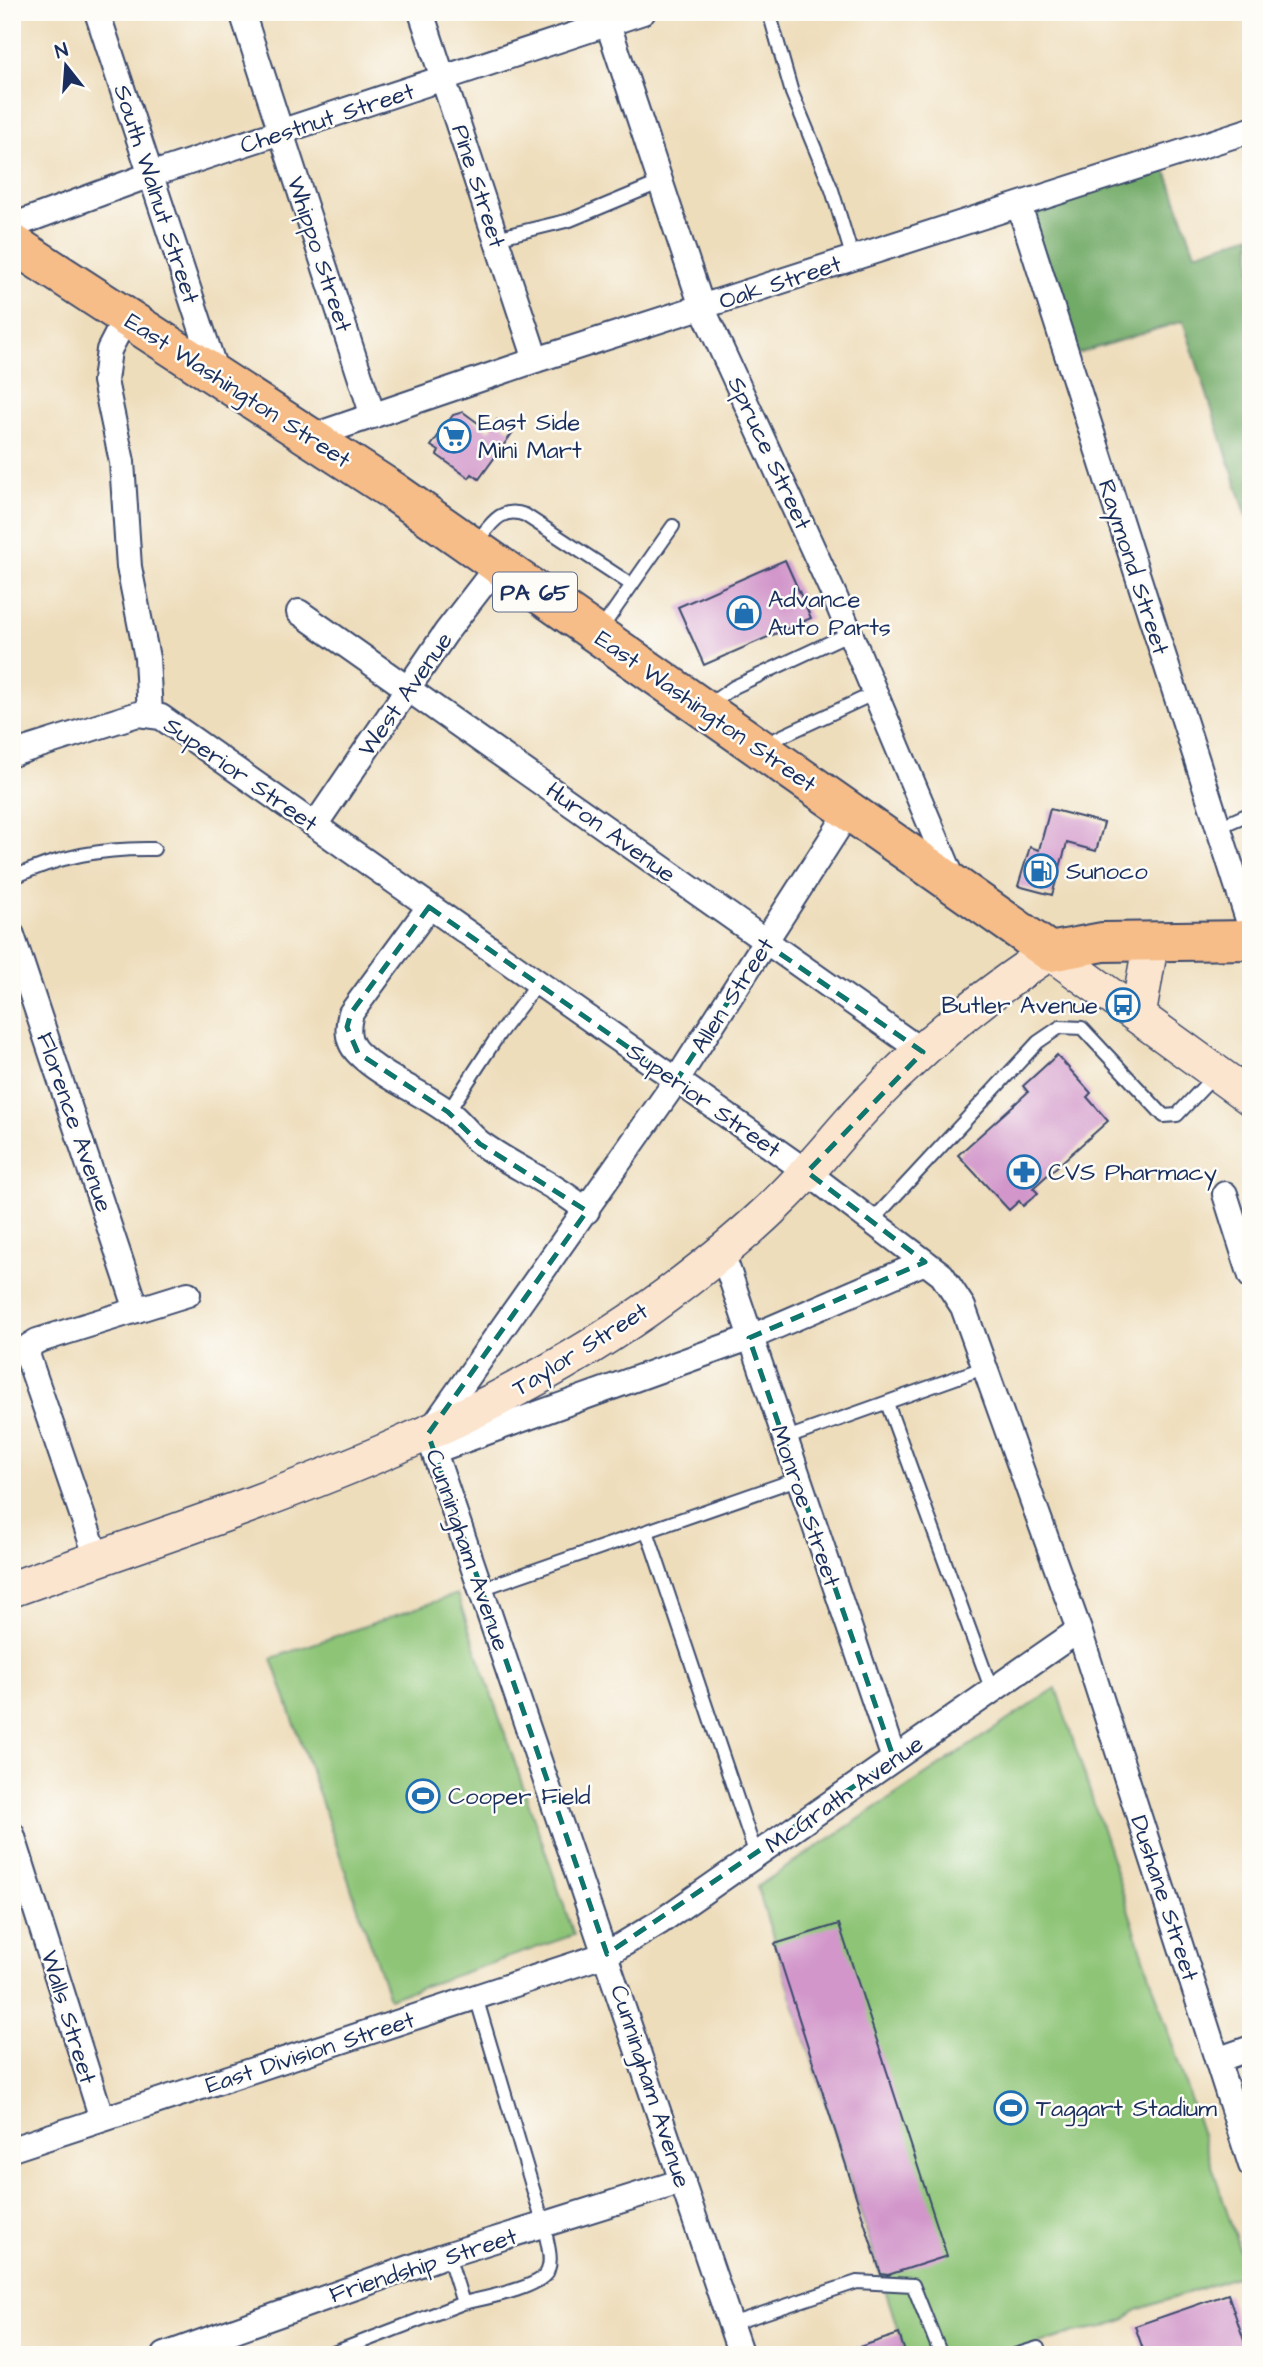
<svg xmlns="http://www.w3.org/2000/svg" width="1263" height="2367" font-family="'Architects Daughter',sans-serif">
<rect width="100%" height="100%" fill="#fdfcf7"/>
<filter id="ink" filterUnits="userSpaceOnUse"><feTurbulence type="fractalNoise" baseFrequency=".0143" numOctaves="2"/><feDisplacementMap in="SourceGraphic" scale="14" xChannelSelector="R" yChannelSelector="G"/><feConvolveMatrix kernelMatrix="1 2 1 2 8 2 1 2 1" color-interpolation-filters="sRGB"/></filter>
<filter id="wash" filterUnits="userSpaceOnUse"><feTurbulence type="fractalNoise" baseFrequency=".00686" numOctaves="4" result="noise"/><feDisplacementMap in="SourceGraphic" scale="28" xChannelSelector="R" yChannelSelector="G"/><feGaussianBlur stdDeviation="1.57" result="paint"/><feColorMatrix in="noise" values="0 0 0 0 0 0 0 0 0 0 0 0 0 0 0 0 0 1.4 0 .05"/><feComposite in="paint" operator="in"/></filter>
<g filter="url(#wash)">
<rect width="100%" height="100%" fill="#edb"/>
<!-- green -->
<path fill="#8dc476" stroke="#547a6a" stroke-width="2" d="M457,1594l117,341 -185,63 -117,-340z
M1056,1688l191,585 -110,37 -11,9 -22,8 -30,5 -66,23h-102l-149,-468z"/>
<!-- forest -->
<path fill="#72aa67" stroke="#466c62" stroke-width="2" d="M1162,159l33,94 56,-18v294l-68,-208 -116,36 -48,-152z"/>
<g id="blocks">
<!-- building -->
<path fill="#d296ca" d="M463,412l26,19 8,-11 16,12 -34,47 -7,-5 -3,4 -32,-23 2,-4 -8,-5 22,-31z
M785,560l26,58 -107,47 -26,-58z
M1050,809l54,14 -8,28 -29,-8 -15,52 -34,-9 12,-39 9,3z
M1057,1055l34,38 -4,4 21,24 -75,67 5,5 -15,13 -4,-5 -10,9 -51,-55 70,-63 -5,-6z
M839,1924l108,332 -59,19 -7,-1 -106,-330z
M1228,2294l21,61h-104l-10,-29z
M899,2334l7,21h-58l-1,-4z"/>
</g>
</g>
<g filter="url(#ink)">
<use href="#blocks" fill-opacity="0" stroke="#3b496c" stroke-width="2"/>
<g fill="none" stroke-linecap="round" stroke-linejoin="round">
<defs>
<path id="lane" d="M769,12l23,81 40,97 21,69
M496,238l74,-18 89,-37
M475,544c15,-18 25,-39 50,-29l107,70
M599,632l74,-106
M708,705l26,-18 116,-54
M765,744l110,-51
M1219,827l32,-14
M12,878c47,-22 91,-30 142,-29
M448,1112l51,-78 38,-50
M871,1222l167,-180 22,-15 22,1 82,88 13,-1 37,-39
M887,1403l105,288
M784,1439l202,-72
M647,1531l109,324
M481,1589l316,-110
M463,2303c17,-4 80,-15 85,-33 5,-12 -2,-31 -4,-44l-68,-229
M731,2324l126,-42 56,3 28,70
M328,2355l135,-52 -15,-48
M1015,2355l23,-7"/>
<path id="street" d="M97,12l120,364
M242,12l131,404
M421,12l115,348
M604,12l98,295 132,288 121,289
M1019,205l232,724
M12,226l138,-51 493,-163
M126,317l-17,33 -4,31 17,81 7,105 18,91 3,56
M310,437l226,-77 715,-230
M299,612l624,440
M12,754l126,-40 23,3 646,455 135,103 21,32 116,323 172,535
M315,825l132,-194 51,-66
M429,907l-78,106c-4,14 -5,28 7,40 25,25 62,38 90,59 13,9 21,24 35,33 34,24 72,39 104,66
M12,935l125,375
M1225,1194l26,82
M722,1252l172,507
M434,1451l315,-113 176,-76
M97,1558l-69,-201 1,-11 8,-5 151,-47
M12,1834l90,285
M1217,2060l34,-12
M12,2149l595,-195 53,-32 419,-292
M165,2355l275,-98 243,-76
M741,2355l-313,-921 248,-353 173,-270"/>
<path id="secondary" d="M1138,1016l13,-75
M12,1589c226,-81 460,-150 655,-294 40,-30 79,-61 114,-96 30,-29 55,-62 83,-92 55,-58 120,-112 186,-155l201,146"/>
<path id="primary" d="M12,243l381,248 657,461 53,-10 148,-2"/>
</defs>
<!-- lane casing -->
<use href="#lane" stroke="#3b496c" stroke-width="16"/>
<!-- street casing -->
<use href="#street" stroke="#3b496c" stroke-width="28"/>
<!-- secondary casing -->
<use href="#secondary" stroke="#3b496c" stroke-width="38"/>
<!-- primary casing -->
<use href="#primary" stroke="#3b496c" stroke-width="42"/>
<!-- lane -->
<use href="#lane" stroke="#fff" stroke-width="12"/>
<!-- street -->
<use href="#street" stroke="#fff" stroke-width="24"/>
<!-- secondary -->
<use href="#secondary" stroke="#fce5cf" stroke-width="35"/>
<!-- primary -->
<use href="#primary" stroke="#f7bd88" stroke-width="38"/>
</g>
</g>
<!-- marked area -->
<path fill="none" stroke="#0f766e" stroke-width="5" stroke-dasharray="14 9" stroke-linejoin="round" d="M429,907l247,174 90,-137 157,108 -116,120 118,90 -176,76 145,421 -287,195 -179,-520 159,-223 -107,-67 -32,-32 -90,-59 -11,-26 4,-14z"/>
<!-- icons -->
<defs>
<symbol id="supermarket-ring" viewBox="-11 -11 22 22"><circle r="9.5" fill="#fdfcf7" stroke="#1f6fb2" stroke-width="1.5"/><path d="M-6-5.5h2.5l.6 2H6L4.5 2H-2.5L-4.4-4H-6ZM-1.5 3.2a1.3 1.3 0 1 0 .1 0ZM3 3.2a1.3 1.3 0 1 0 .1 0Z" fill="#1f6fb2"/></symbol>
<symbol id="shop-ring" viewBox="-11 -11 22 22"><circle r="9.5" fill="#fdfcf7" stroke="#1f6fb2" stroke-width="1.5"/><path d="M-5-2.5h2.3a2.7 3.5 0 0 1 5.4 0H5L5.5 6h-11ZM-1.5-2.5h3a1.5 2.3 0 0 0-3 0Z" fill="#1f6fb2"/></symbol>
<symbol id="fuel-ring" viewBox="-11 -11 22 22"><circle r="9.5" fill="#fdfcf7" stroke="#1f6fb2" stroke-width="1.5"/><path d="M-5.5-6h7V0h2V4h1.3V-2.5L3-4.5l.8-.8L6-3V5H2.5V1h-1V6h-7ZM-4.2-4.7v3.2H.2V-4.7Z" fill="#1f6fb2"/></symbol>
<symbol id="bus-ring" viewBox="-11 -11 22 22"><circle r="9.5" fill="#fdfcf7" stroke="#1f6fb2" stroke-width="1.5"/><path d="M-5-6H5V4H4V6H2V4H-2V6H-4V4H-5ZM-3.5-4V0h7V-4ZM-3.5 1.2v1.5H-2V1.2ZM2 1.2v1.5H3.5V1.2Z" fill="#1f6fb2"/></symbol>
<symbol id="pharmacy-ring" viewBox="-11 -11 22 22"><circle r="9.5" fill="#fdfcf7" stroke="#1f6fb2" stroke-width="1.5"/><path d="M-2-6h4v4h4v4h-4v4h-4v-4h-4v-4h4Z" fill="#1f6fb2"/></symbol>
<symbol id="stadium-ring" viewBox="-11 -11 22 22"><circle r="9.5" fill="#fdfcf7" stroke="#1f6fb2" stroke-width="1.5"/><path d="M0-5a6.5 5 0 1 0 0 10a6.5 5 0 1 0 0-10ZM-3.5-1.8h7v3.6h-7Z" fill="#1f6fb2"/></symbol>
</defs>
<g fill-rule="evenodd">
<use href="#supermarket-ring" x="435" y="417" width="38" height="38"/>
<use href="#shop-ring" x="725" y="594" width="38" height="38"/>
<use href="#fuel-ring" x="1022" y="852" width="38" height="38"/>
<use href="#bus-ring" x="1104" y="986" width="38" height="38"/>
<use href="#pharmacy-ring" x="1005" y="1153" width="38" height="38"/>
<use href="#stadium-ring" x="404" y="1777" width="38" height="38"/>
<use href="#stadium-ring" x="992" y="2089" width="38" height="38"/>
</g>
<g text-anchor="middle" stroke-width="5" stroke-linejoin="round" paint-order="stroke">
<!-- shield labels -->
<rect fill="#fdfcf7" stroke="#5f6c8c" stroke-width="2" x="493" y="572.5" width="84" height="39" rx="5"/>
<g font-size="23" font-weight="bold" fill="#1b2f5e">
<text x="535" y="600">PA 65</text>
</g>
<!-- street labels -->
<g font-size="24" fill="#1b2f5e" stroke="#fdfcf7">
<text transform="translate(327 118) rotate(-18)" y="8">Chestnut Street</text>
<text transform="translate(479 186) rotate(72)" y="8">Pine Street</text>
<text transform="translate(157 194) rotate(72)" y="8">South Walnut Street</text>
<text transform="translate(320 254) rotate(72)" y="8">Whippo Street</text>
<text transform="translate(780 282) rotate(-18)" y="8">Oak Street</text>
<text transform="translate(238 390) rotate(33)" y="8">East Washington Street</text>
<text transform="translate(770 453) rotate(65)" y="8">Spruce Street</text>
<text transform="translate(1134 567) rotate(72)" y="8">Raymond Street</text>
<text transform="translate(405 694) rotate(-55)" y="8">West Avenue</text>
<text transform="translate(706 711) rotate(35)" y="8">East Washington Street</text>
<text transform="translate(241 774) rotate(35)" y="8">Superior Street</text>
<text transform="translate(611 832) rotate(36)" y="8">Huron Avenue</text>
<text transform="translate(732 995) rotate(-57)" y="8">Allen Street</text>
<text transform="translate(704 1100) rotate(35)" y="8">Superior Street</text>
<text transform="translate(75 1122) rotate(71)" y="8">Florence Avenue</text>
<text transform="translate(580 1349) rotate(-32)" y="8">Taylor Street</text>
<text transform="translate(806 1506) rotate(71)" y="8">Monroe Street</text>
<text transform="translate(468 1550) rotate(71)" y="8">Cunningham Avenue</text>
<text transform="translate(844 1794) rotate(-35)" y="8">McGrath Avenue</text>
<text transform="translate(1165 1898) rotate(72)" y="8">Dushane Street</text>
<text transform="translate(69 2017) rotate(73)" y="8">Walls Street</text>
<text transform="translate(310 2052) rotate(-18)" y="8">East Division Street</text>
<text transform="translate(651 2086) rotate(72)" y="8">Cunningham Avenue</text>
<text transform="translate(423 2265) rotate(-18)" y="8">Friendship Street</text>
</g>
<!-- poi labels -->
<g font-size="24" fill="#1b2f5e" stroke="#fdfcf7" text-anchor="start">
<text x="478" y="430">East Side<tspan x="478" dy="28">Mini Mart</tspan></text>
<text x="768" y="607">Advance<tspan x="768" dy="28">Auto Parts</tspan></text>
<text x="1066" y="879">Sunoco</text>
<text x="1098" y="1013" text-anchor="end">Butler Avenue</text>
<text x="1048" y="1180">CVS Pharmacy</text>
<text x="448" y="1804">Cooper Field</text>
<text x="1036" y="2116">Taggart Stadium</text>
</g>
</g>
<!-- margin -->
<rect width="1263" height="2367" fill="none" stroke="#fdfcf7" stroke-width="42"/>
<!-- north arrow -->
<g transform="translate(66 66) rotate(343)" stroke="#fdfcf7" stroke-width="5" paint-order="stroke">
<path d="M0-5L12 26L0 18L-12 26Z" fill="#1b2f5e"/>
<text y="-10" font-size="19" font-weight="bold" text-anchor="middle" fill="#1b2f5e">N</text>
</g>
</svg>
